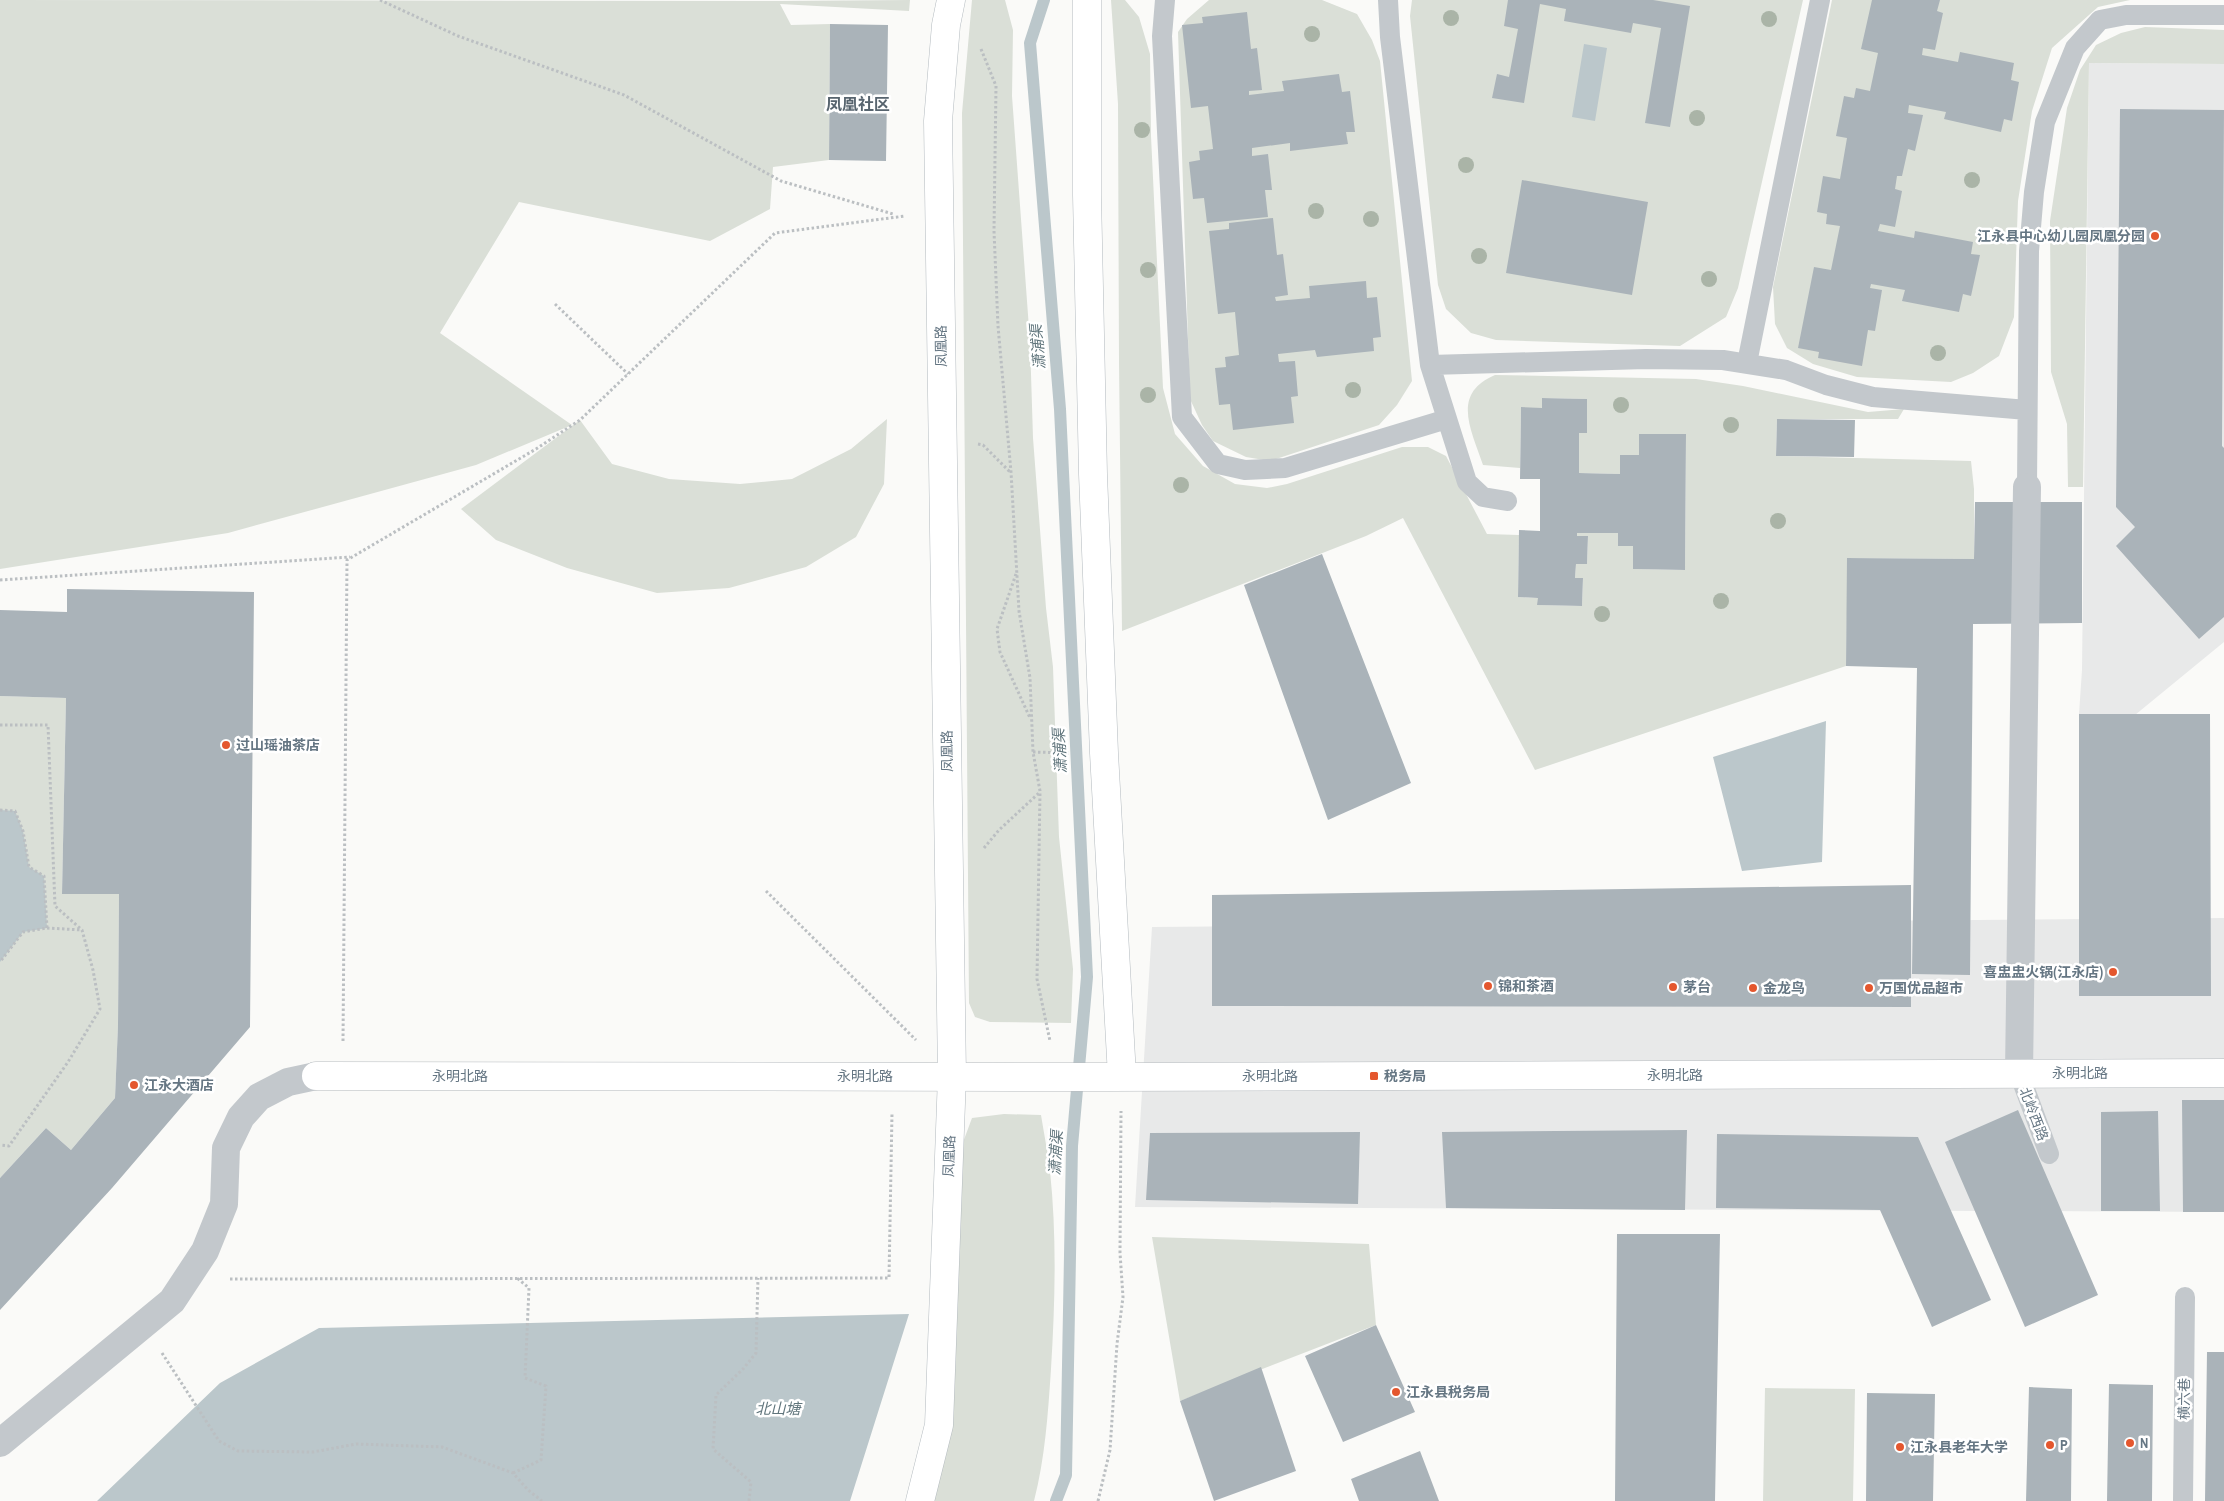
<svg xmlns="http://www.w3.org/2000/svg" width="2224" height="1501" font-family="'Archivo Narrow','Noto Sans SC',sans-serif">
<rect width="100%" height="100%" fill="#fafaf8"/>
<!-- built -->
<path fill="#e8e9e9" d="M2089,63l135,1v578l-89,73 -56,-1 3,-44z
M2224,918v294l-1089,-5 17,-280z"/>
<!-- green -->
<path fill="#dadfd7" d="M0,0l780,1 130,-1 -1,11 -129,-7 11,21 39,-1 -1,136 -56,7 -3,42 -60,32 -191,-39 -79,131 132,92 -96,40 -248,68 -228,36z
M972,0h33l8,30 -1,66 18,246 3,96 13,170 7,59 6,170 14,132 -2,54 -81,-1 -15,-5 -6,-14 -7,-890z
M1111,0h14l14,17 11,37 1,82 12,252 12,46 28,32 32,18 32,4 20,-4 115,-37h26l18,9 41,78 32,1 -1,62 20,1v7l44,1 1,-28h-8l1,-14h11l1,-27 -11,-1v-3h41v13h15v23l52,1 1,-136h-46l-1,21h-19v19l-41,-1v-40l8,-1v-33l-45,-1v10h-21l-1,60 -37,-3c-11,-34 -33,-71 12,-90l201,4 47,7 125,26 36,-3 -6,10h-121l-1,37 195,5 3,28v70l-126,-1 -2,108 -311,104 -132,-252 -37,18 -244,95 -3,-269 -1,-258z
M1209,0h113l35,14 15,26 8,21 32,320 -15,24 -18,20 -109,36 -24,-4 -33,-16 -11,-16 -12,-26 -12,-367 9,-13z
M1412,0h391l-65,288 -12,29 -46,29 -184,-6 -25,-7 -25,-24 -8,-24 -28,-269z
M1832,0h298l-32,7 -46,41 -20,63 -14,90 -4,116 -15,39 -26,17 -22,9 -94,-5 -44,-13 -26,-16 -12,-24 -2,-37z
M2145,27l79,3v34l-135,-1 -6,424h-15l-1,-63 -16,-52 -1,-151 17,-113 13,-38 16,-25 25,-12z
M887,419l-3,65 -28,53 -50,30 -77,21 -72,5 -90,-25 -71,-28 -35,-31 119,-89 32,44 57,15 71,5 52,-5 59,-30z
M0,696l66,2 -4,196h57l-1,131 -3,73 -44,52 -25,-22 -46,50z
M1004,1114l37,1c3,19 7,38 9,56 7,66 5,133 1,198 -3,45 -6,89 -17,132h-103l31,-356 10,-27z
M1152,1237l217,7 7,81 -196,76z
M1765,1388l90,1 -2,112h-90z"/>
<!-- water -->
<path fill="#bbc7cb" d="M1584,44l23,4 -12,73 -23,-4z
M1826,721l-4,141 -80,9 -29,-114z
M0,810l15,1 8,20 6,36 15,9 3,52 -24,4 -23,30z
M909,1314l-59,187h-753l123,-118 99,-55z"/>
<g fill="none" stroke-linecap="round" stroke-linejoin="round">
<!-- stream -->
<path stroke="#bbc7cb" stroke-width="12" d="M1044,0l-14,43 30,366 27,568 -15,169 -6,329 -10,26"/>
</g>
<!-- building -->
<path fill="#aab3b9" d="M1508,0h145l37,6 -20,121 -25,-4 16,-95 -28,-5 -2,10 -67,-12 2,-12 -26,-5 -16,99 -32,-5 5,-24 12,3 9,-48 -14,-3z
M1872,0h68l-3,11 6,2 -8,37 -12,-2 -1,7 36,7 2,-10 54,11 -3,17 8,2 -7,39 -8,-2 -3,13 -57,-13 2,-7 -37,-7 -1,8 15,2 -8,36 -7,-2 -6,27h-5l-2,13 7,2 -7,36 -15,-3 -2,7 36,7 1,-7 58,11 -2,12 9,1 -9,41 -8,-2 -4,18 -57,-11 3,-11 -34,-6 -1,4 12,2 -7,41 -7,-1 -6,36 -44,-8 1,-6 -21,-4 16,-81 17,3 9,-44 -14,-2 1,-10 -10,-2 6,-36 17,3 7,-41 -11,-2 8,-40 10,2 2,-10 14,3 8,-38 -17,-4z
M1247,12l4,37 6,-1 5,42 -13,1v4l35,-4 -2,-10 57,-7 3,18 8,-1 5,41h-9l2,12 -58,7v-8l-38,5v8l16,-2 4,36h-7l3,27 -61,6 -3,-25 -11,1 -4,-37 11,-2 -1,-9 14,-2 -5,-43 -17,2 -9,-83 21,-2 -1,-6z
M830,24l58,1 -2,136 -57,-1z
M2120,109l104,1 -2,336 2,2v169l-25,22 -83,-93 19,-19 -19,-20z
M1522,180l126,22 -16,93 -126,-22z
M1273,218l4,37 6,-1 5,41 -13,2 1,4 34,-3 -1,-12 57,-5 1,17 10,-1 4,40 -8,1 1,13 -57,6 -2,-7 -37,4 1,8 16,-1 3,35 -7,1 3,26 -61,7 -3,-26 -11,1 -4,-37 11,-1 -1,-10 14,-2 -4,-43 -17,2 -9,-83 20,-2v-6z
M1542,398l45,1v34h-8v40l41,1v-19h19v-21h47l-1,136 -52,-1v-23h-15v-13h-41v3h11l-1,28h-11l-1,14h8l-1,28 -45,-1 1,-7 -20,-1 1,-67 21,1v-52h-20l1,-72 21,1z
M1777,419l78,1 -1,37 -78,-1z
M1975,502h107v121l-109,1 -3,351 -58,-1 5,-306 -71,-2 1,-108 127,1z
M1322,554l89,229 -83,37 -84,-235z
M67,589l187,3 -4,435 -138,161 -112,122v-132l46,-50 25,22 44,-52 3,-73 1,-131h-57l4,-196 -66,-2v-86l67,2z
M2079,714h131l1,282h-132z
M1911,885v122l-699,-1v-111z
M2182,1100h42v112h-41z
M2018,1110l80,185 -73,32 -80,-185z
M2158,1111l2,100h-59v-99z
M1687,1130l-2,80 -239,-2 -4,-76z
M1360,1132l-2,72 -212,-4 4,-67z
M1717,1134l201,3 73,163 -59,27 -52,-117 -164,-2z
M1617,1234h103l-5,267h-100z
M1376,1325l39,87 -72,30 -38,-86z
M2207,1352h17v149h-19z
M1261,1367l35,104 -82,30 -34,-100z
M2109,1384l44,1 -1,116h-45z
M2029,1387l43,2 -1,112h-45z
M1867,1393l68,1 -2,107h-67z
M1420,1451l19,50h-80l-8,-22z"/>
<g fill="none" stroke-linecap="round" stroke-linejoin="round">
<defs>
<path id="secondary" d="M1087,0v195l6,279 11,279 18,323
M920,1501l19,-76 13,-349 -14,-955 8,-96 5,-25"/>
<path id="primary" d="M316,1076l791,1 1117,-4"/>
</defs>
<!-- secondary casing -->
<use href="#secondary" stroke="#b3babf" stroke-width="29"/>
<!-- primary casing -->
<use href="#primary" stroke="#b5babe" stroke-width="29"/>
<!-- path -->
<path stroke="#bbbfc2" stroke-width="3" stroke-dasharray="2.5 2.5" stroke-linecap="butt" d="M380,0l78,36 166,59 157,86 112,33
M981,49l15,37 -2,145 4,95 13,146 8,139 11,67 3,74 7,39 -3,188 13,62
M555,304l73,70
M978,444l5,1 27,27
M1016,574l-19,55 3,23 30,66
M0,580l350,-23
M0,725h48l7,181 27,24 11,40 7,39 -32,53 -59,84 -9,-1
M1033,752l36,1
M0,810l15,1 8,20 6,36 15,9 3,52 -24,4 -23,30
M984,848l15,-18 41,-38
M766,891l150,149
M47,928l35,2
M343,1041l4,-481 189,-111 44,-29 195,-187 130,-17
M230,1279l659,-1 3,-165
M162,1353l57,88 19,10 75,1 43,-8 86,3 71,26 15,17 14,11
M513,1473l28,-13 5,-74 -21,-8 4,-90 -12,-10
M749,1501l2,-19 -38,-33 3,-54 27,-26 13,-16 2,-75
M1098,1501l12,-51 7,-106 6,-47 -3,-44 1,-142"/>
<!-- service -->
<path stroke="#c3c8cc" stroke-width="20" d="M1165,0l-3,36 20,381 36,47 27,6 40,-2 162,-49
M1388,0l2,37 40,328 216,-6 77,1 63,10 40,15 47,12 154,13
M1747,363l73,-363
M1430,365l37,117 16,15 24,4
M2027,487l2,-236 5,-59 11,-70 30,-74 25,-28 26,-5h98
M2019,1073l30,81
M2183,1501l2,-204"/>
<!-- minor -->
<path stroke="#c3c8cc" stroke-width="28" d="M2019,1073l8,-586
M0,1443l172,-142 33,-50 19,-47 2,-56 15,-31 18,-20 29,-15 28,-6"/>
<!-- secondary -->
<use href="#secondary" stroke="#fff" stroke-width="28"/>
<!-- primary -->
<use href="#primary" stroke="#fff" stroke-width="28"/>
</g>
<!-- trees -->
<g fill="#aab4a7">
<circle cx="1451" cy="18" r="8"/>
<circle cx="1769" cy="19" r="8"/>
<circle cx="1312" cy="34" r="8"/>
<circle cx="1697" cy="118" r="8"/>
<circle cx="1142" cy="130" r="8"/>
<circle cx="1466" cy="165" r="8"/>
<circle cx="1972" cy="180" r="8"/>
<circle cx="1316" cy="211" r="8"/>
<circle cx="1371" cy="219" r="8"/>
<circle cx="1479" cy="256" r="8"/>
<circle cx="1148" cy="270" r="8"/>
<circle cx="1709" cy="279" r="8"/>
<circle cx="1938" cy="353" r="8"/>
<circle cx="1353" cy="390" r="8"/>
<circle cx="1148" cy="395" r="8"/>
<circle cx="1621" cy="405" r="8"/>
<circle cx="1731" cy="425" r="8"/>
<circle cx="1181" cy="485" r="8"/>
<circle cx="1778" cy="521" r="8"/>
<circle cx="1721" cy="601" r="8"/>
<circle cx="1602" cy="614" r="8"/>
</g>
<!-- markers -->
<g fill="#e4572e" stroke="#fff" stroke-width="2">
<circle cx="2155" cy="236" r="5"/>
<circle cx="226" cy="745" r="5"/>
<circle cx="2113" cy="972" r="5"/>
<circle cx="1488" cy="986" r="5"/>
<circle cx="1673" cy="987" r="5"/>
<circle cx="1753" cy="988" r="5"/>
<circle cx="1869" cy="988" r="5"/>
<rect x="1369" y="1071" width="10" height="10" rx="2.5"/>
<circle cx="134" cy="1085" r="5"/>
<circle cx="1396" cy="1392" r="5"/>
<circle cx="2130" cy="1443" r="5"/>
<circle cx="2050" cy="1445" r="5"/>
<circle cx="1900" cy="1447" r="5"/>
</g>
<g text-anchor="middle" stroke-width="5" stroke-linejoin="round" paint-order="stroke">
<!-- poi labels -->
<g font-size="14" font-weight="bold" fill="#657683" stroke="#fff" text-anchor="start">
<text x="2145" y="241" text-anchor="end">江永县中心幼儿园凤凰分园</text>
<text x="236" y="750">过山瑶油茶店</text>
<text x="2103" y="977" text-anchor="end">喜盅盅火锅(江永店)</text>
<text x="1498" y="991">锦和茶酒</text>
<text x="1683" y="992">茅台</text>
<text x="1763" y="993">金龙鸟</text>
<text x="1879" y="993">万国优品超市</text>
<text x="1384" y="1081">税务局</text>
<text x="144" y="1090">江永大酒店</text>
<text x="1406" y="1397">江永县税务局</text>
<text x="2140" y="1448">N</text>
<text x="2060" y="1450">P</text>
<text x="1910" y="1452">江永县老年大学</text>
</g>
<!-- street labels -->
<g font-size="14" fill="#657683" stroke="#fff">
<text transform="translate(941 346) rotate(-91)" y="5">凤凰路</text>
<text transform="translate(947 751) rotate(-91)" y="5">凤凰路</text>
<text x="2080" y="1078">永明北路</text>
<text x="1675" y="1080">永明北路</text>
<text x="460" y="1081">永明北路</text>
<text x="865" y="1081">永明北路</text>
<text x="1270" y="1081">永明北路</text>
<text transform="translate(2034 1114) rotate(69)" y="5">北岭西路</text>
<text transform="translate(949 1156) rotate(-88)" y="5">凤凰路</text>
<text transform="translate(2184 1399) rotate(-89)" y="5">横六巷</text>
</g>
<!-- water labels -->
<g font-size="15" font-style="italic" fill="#60757c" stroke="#fff">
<text transform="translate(1038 347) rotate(-95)" y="5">潇浦渠</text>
<text transform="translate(1060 751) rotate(-93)" y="5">潇浦渠</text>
<text transform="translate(1056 1153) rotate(-87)" y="5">潇浦渠</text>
<text x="778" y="1414">北山塘</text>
</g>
<!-- quarter labels -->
<g font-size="16" font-weight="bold" fill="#57646e" stroke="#fff">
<text x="858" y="110">凤凰社区</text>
</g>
</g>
</svg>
